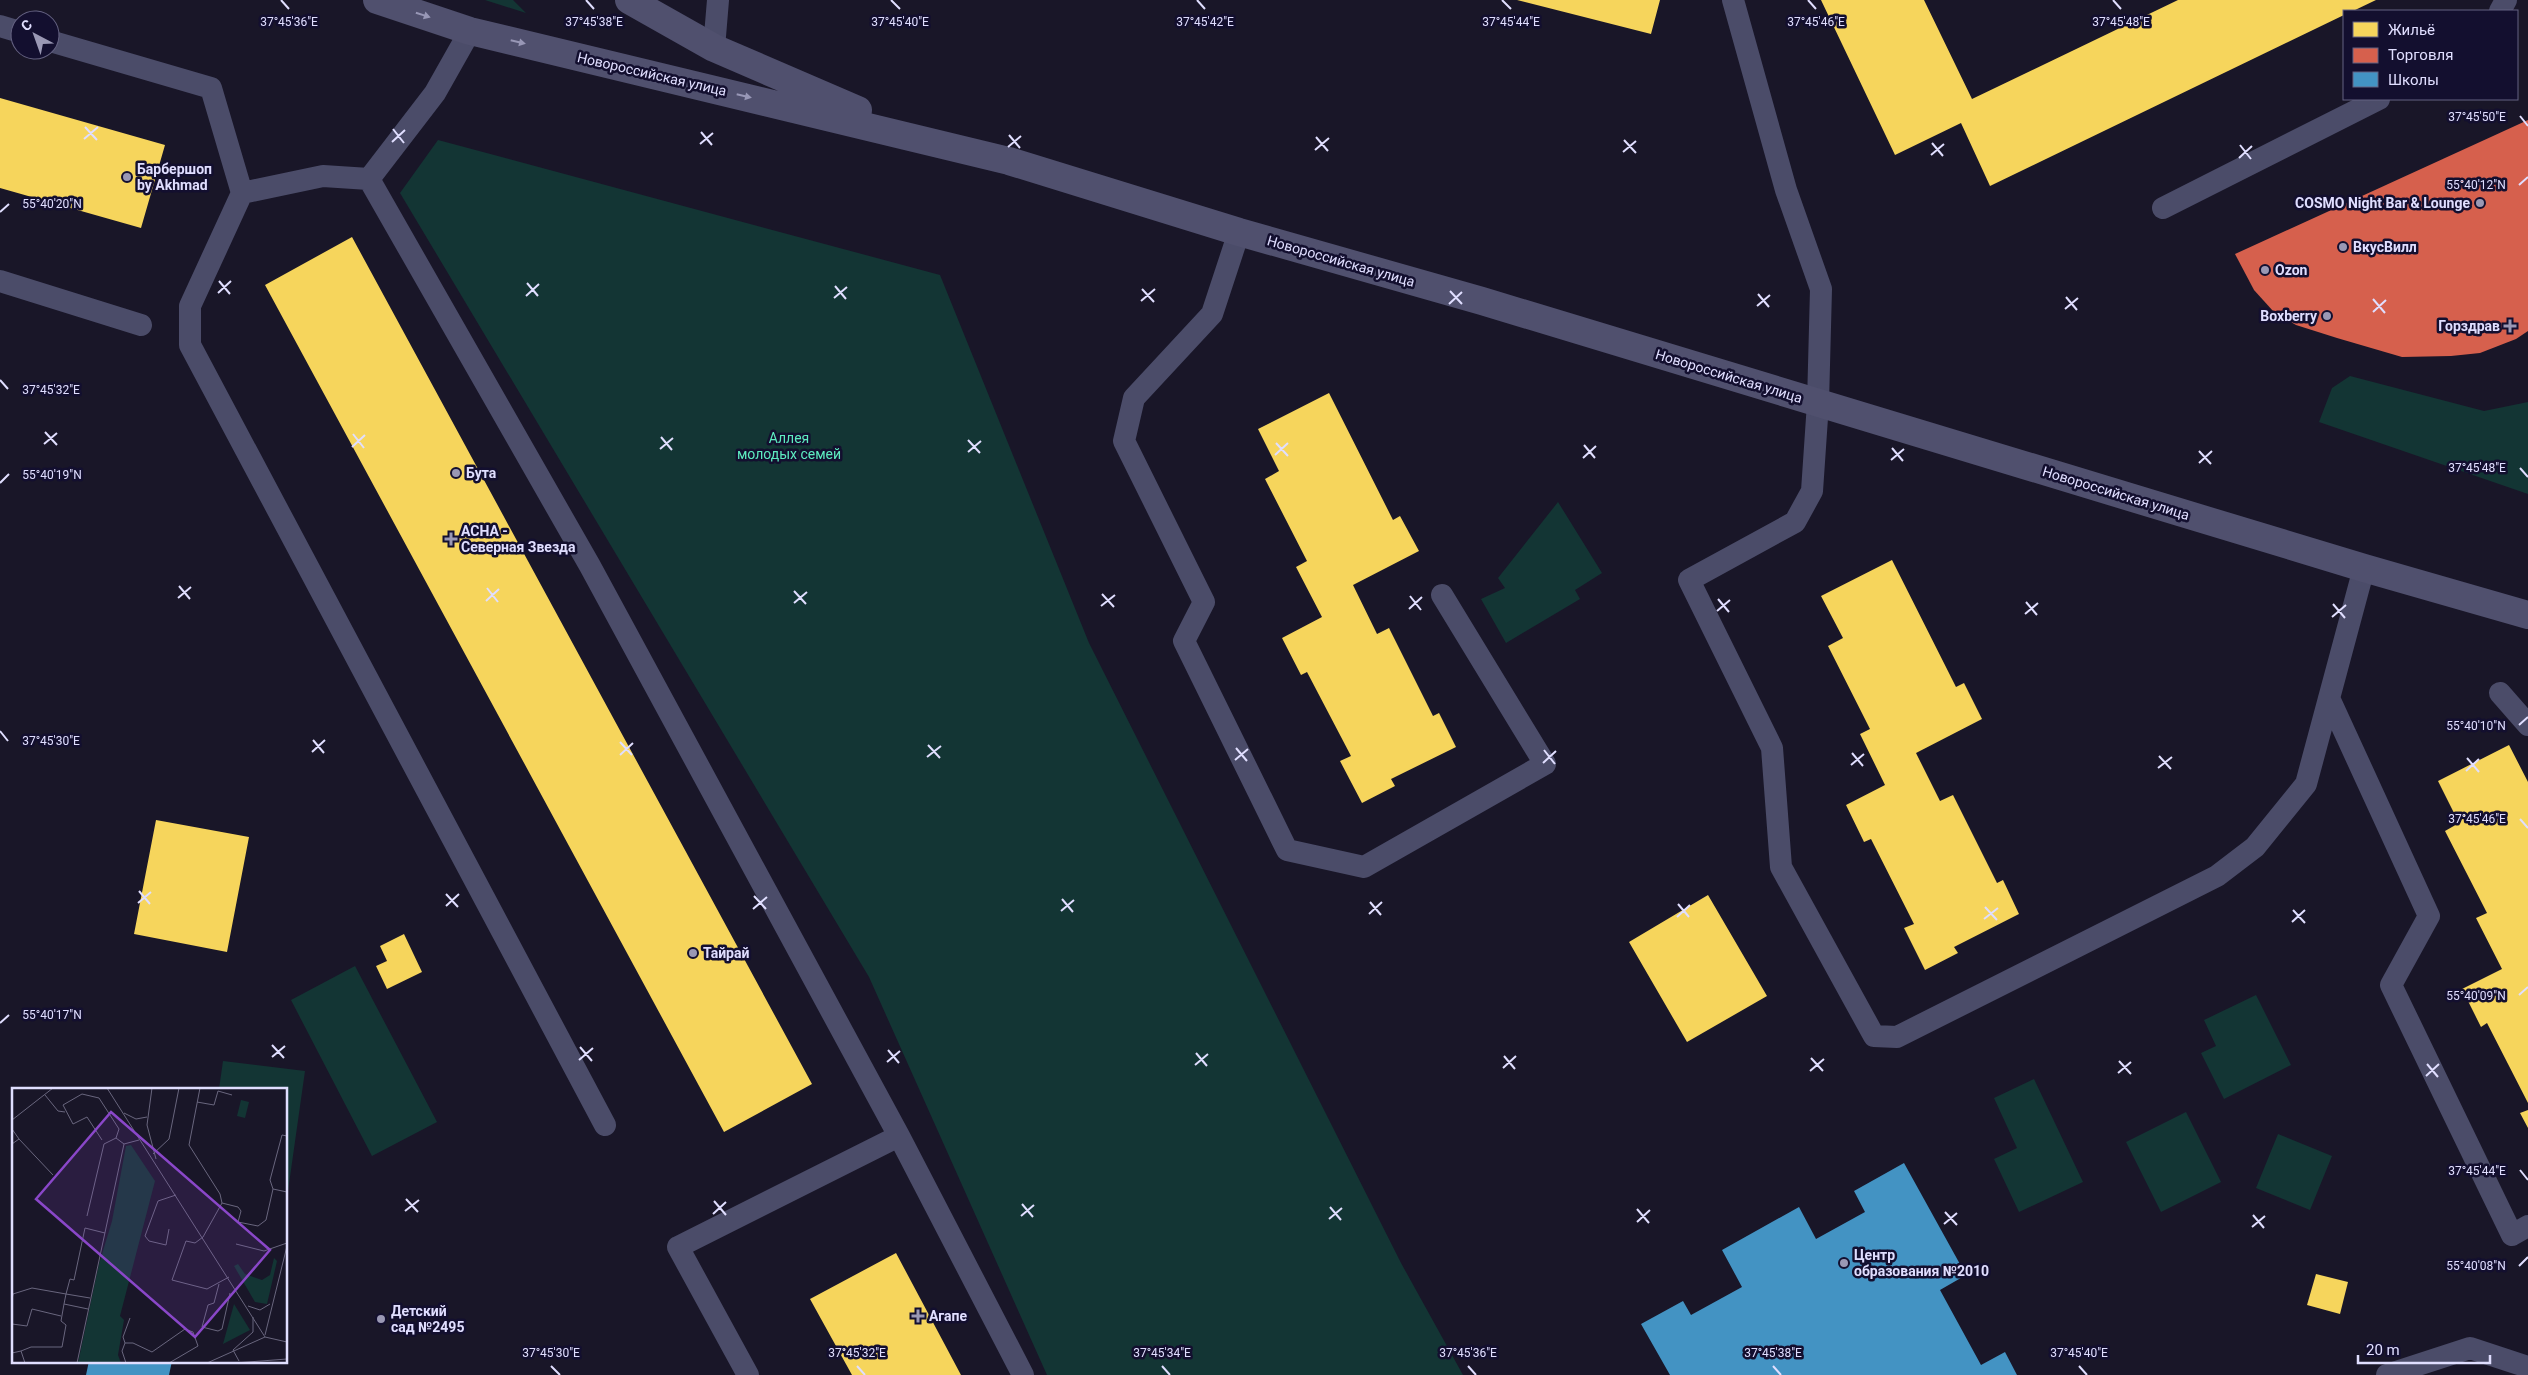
<svg xmlns="http://www.w3.org/2000/svg" width="2528" height="1375" font-family="Roboto,sans-serif">
<rect width="100%" height="100%" fill="#191628"/>
<!-- green -->
<path fill="#133534" d="M485,0h28l13,13z
M438,140l502,135 149,368 312,620 62,112h-416l-178,-398 -469,-784z
M2350,376l134,35 44,-9v92l-209,-72 13,-34z
M1558,502l44,71 -27,17 5,9 -74,44 -25,-44 24,-11 -7,-10z
M355,966l82,156 -65,34 -81,-156z
M2256,995l35,70 -67,34 -23,-46 15,-7 -12,-26z
M223,1061l82,10 -19,134v-116h-67z
M2034,1079l49,103 -64,30 -25,-53 23,-11 -23,-50z
M2186,1112l35,70 -60,30 -35,-70z
M2278,1134l54,22 -22,54 -54,-22z"/>
<!-- homes -->
<path fill="#f6d55c" d="M1517,0h143l-9,34z
M1821,0h103l48,99 206,-99h198l-23,11h-9v4l-354,171 -29,-63 -66,32z
M0,98l165,47 -24,83 -141,-40z
M352,237l460,847 -88,48 -459,-847z
M1329,393l64,127 7,-4 19,35 -66,34 24,49 12,-6 44,88 6,-3 17,34 -65,32 4,7 -33,17 -22,-42 11,-5 -44,-84 -6,3 -19,-37 40,-21 -26,-50 11,-6 -42,-82 14,-8 -21,-42z
M1892,560l64,127 8,-4 18,36 -66,34 24,48 13,-6 44,88 6,-3 16,34 -65,33 4,6 -33,17 -21,-42 10,-4 -43,-85 -7,3 -18,-37 39,-20 -25,-51 10,-5 -42,-83 15,-8 -22,-42z
M2509,745l19,37v321l-41,-80 -6,4 -19,-38 40,-20 -26,-51 11,-5 -42,-82 14,-8 -21,-42z
M156,820l93,17 -22,115 -93,-18z
M1708,895l59,101 -80,46 -58,-100z
M404,934l18,38 -35,17 -11,-23 11,-5 -7,-15z
M2528,1110v18l-8,-15z
M896,1253l65,122h-109l-42,-76z
M2316,1274l32,8 -8,32 -33,-9z"/>
<!-- shops -->
<path fill="#d6604d" d="M2528,120v211l-12,8 -36,14 -29,3 -49,1 -65,-19 -41,-13 -23,-14 -19,-21 -19,-36z"/>
<!-- schools -->
<path fill="#4393c3" d="M1904,1163l62,112 -26,15 41,75 24,-13 12,23h-347l-29,-51 42,-23 8,14 51,-28 -20,-37 77,-43 17,32 49,-27 -11,-21z
M89,1361h83l-3,14h-83z"/>
<g fill="none" stroke-linecap="round" stroke-linejoin="round">
<!-- lane -->
<path stroke="#4b4c69" stroke-width="22" d="M1733,0l53,190 35,99 -3,114 -6,88 -17,31 -106,58 83,168 9,119 93,169 23,1 320,-161 38,-29 51,-63 58,-216
M2500,11l6,-11
M0,26l20,6
M470,31l-35,62 -66,86 221,387 309,570 124,239
M50,41l161,47 31,105
M714,48l4,-48
M369,179l-46,-3 -81,17 -52,113v39l415,780
M2163,208l216,-109
M1239,232l-27,82 -78,84 -10,43 80,161 -20,39 103,209 77,17 181,-103 -103,-169
M0,281l141,44
M2500,693l28,32
M2329,698l100,218 -38,69 121,250 16,-9
M748,1375l-70,-128 221,-111
M2387,1375l83,-27 58,19"/>
<!-- secondary -->
<path stroke="#50506e" stroke-width="28" d="M377,0l93,31 539,130 230,71 243,69 882,267 164,47
M629,0l85,48 144,62"/>
</g>
<!-- one-way arrows -->
<defs><path id="oneway-solid" d="M-6-.8H1V-3.2L6.5 0L1 3.2V.8H-6Z" transform="scale(1.25)"/></defs>
<g fill="#9897b6">
<use href="#oneway-solid" transform="translate(423 15) rotate(18)"/>
<use href="#oneway-solid" transform="translate(518 42) rotate(13)"/>
<use href="#oneway-solid" transform="translate(744 96) rotate(13)"/>
</g>
<!-- ticks -->
<path fill="none" stroke="#e0deff" stroke-width="2" d="M281,0l8,9M586,0l8,9M891,0l9,9M1197,0l8,9M1502,0l9,9M1808,0l8,9M2113,0l8,9M2520,116l8,10M85,127l12,13M393,129l11,14M701,132l11,13M1009,135l11,13M1316,137l12,14M84,139l14,-12M1624,140l12,13M392,142l13,-12M1932,143l11,13M700,144l13,-11M2240,145l11,14M1008,147l13,-11M1315,150l14,-12M1623,152l13,-11M1931,155l13,-11M2239,158l13,-12M2519,185l9,-8M0,212l9,-8M219,281l11,13M527,283l11,13M835,286l11,13M1142,289l12,13M1450,291l12,13M218,293l13,-12M1758,294l11,13M526,296l13,-12M2066,297l11,13M834,298l13,-11M2373,299l12,14M1141,301l14,-12M1449,304l13,-12M1757,306l13,-11M2065,309l13,-11M2373,312l13,-12M0,380l8,9M45,432l12,13M353,434l11,14M661,437l11,13M968,440l12,13M1276,443l12,13M44,444l13,-11M1584,445l11,13M352,447l13,-12M1892,448l11,13M660,449l13,-11M2199,451l12,13M968,452l13,-11M1275,455l13,-12M1583,458l13,-12M1891,460l13,-11M2199,463l13,-12M2520,468l8,9M0,483l9,-9M179,586l11,13M487,588l11,14M794,591l12,13M1102,594l12,13M1410,596l11,14M178,598l13,-11M1718,599l11,13M486,601l13,-12M2026,602l11,13M794,603l13,-11M2333,604l12,14M1101,606l14,-11M1409,609l13,-12M1717,611l13,-11M2025,614l13,-11M2332,617l14,-12M2519,725l9,-8M0,731l8,10M313,740l11,13M620,742l12,13M928,745l12,13M1236,748l11,13M1544,750l11,14M312,752l13,-12M1852,753l11,13M620,755l13,-12M2159,756l12,13M927,757l14,-11M2467,758l12,14M1235,760l13,-11M1543,763l13,-12M1851,765l13,-11M2158,768l14,-11M2466,771l13,-12M2520,819l8,9M139,891l11,13M446,894l12,13M754,896l12,13M1062,899l11,13M1370,902l11,13M138,903l13,-11M1678,904l11,13M446,906l13,-12M1985,907l12,13M753,909l14,-12M2293,910l12,13M1061,911l13,-11M1369,914l13,-12M1677,917l13,-12M1984,919l14,-11M2292,922l13,-12M2519,995l9,-8M0,1023l9,-8M272,1045l12,13M580,1047l12,14M888,1050l11,13M1196,1053l11,13M1504,1056l11,13M272,1057l13,-11M1811,1058l12,13M579,1060l14,-12M2119,1061l12,13M887,1062l13,-11M2427,1064l11,13M1195,1065l13,-11M1503,1068l13,-12M1810,1071l14,-12M2118,1073l13,-11M2426,1076l13,-12M2520,1170l8,10M406,1199l12,13M714,1201l12,14M1022,1204l11,13M1330,1207l11,13M1637,1209l12,14M405,1211l14,-11M1945,1212l12,13M713,1214l13,-12M2253,1215l11,13M1021,1216l13,-11M1329,1219l13,-11M1637,1222l13,-12M1944,1224l13,-11M2252,1227l13,-11M2519,1266l9,-9M551,1366l9,9M857,1366l8,9M1162,1366l8,9M1468,1366l8,9M1773,1366l8,9M2079,1366l8,9"/>
<!-- markers -->
<g fill="#9a98b4" stroke="#130f2f" stroke-width="2">
<circle cx="127" cy="177" r="5"/>
<circle cx="2480" cy="203" r="5"/>
<circle cx="2343" cy="247" r="5"/>
<circle cx="2265" cy="270" r="5"/>
<circle cx="2327" cy="316" r="5"/>
<path d="M2507.5 318.5h5v5h5v5h-5v5h-5v-5h-5v-5h5z"/>
<circle cx="456" cy="473" r="5"/>
<path d="M448.5 531.5h5v5h5v5h-5v5h-5v-5h-5v-5h5z"/>
<circle cx="693" cy="953" r="5"/>
<circle cx="1844" cy="1263" r="5"/>
<path d="M915.5 1308.5h5v5h5v5h-5v5h-5v-5h-5v-5h5z"/>
<circle cx="381" cy="1319" r="5"/>
</g>
<g text-anchor="middle" stroke-width="5" stroke-linejoin="round" paint-order="stroke">
<!-- street labels -->
<g font-size="14" fill="#e0deff" stroke="#130f2f">
<text transform="translate(652 74) rotate(13)" y="5">Новороссийская улица</text>
<text transform="translate(1341 261) rotate(16)" y="5">Новороссийская улица</text>
<text transform="translate(1729 376) rotate(17)" y="5">Новороссийская улица</text>
<text transform="translate(2116 493) rotate(17)" y="5">Новороссийская улица</text>
</g>
<!-- poi labels -->
<g font-size="14" font-weight="bold" fill="#e0deff" stroke="#130f2f" text-anchor="start">
<text x="137" y="174">Барбершоп<tspan x="137" dy="16">by Akhmad</tspan></text>
<text x="2470" y="208" text-anchor="end">COSMO Night Bar &amp; Lounge</text>
<text x="2353" y="252">ВкусВилл</text>
<text x="2275" y="275">Ozon</text>
<text x="2317" y="321" text-anchor="end">Boxberry</text>
<text x="2500" y="331" text-anchor="end">Горздрав</text>
<text x="466" y="478">Бута</text>
<text x="461" y="536">АСНА -<tspan x="461" dy="16">Северная Звезда</tspan></text>
<text x="703" y="958">Тайрай</text>
<text x="1854" y="1260">Центр<tspan x="1854" dy="16">образования №2010</tspan></text>
<text x="391" y="1316">Детский<tspan x="391" dy="16">сад №2495</tspan></text>
<text x="929" y="1321">Агапе</text>
</g>
<!-- park labels -->
<g font-size="14" fill="#5decc0" stroke="#130f2f">
<text x="789" y="443">Аллея<tspan x="789" dy="16">молодых семей</tspan></text>
</g>
</g>
<!-- overview -->
<g transform="translate(12 1088)">
<rect width="275" height="275" fill="#191628"/>
<path d="M229,12l8,2 -4,16 -8,-2zM119,57l24,36 -35,135 4,4 -6,35 3,8h-43l21,-99 13,-43 14,-75zM262,170l3,3 -10,43 -12,-2 -21,-36 4,-2 7,10 17,6 8,-5zM222,216l16,26 -27,14z" fill="#133534"/>
<path fill="none" stroke="#69667e" stroke-width="1" d="M95,0l158,249M140,0l-5,37 9,34M188,0l-11,57 31,49 2,9M33,7l13,16 7,1M185,14l17,3 4,-14 14,4M112,25l12,6 11,-2M0,32l41,-32M0,41l7,10 -7,5M275,48l-5,-1 -12,45 3,9 14,3M7,51l34,36M90,52l-15,-23 -14,7 -10,-19 19,-11 17,4 20,31 -3,9M141,66l16,-15 10,-51M75,128l17,-72 12,-6 8,6M157,141l-3,16 -17,-4 -4,-5 13,-35 18,-6M224,156l28,7 23,-8M217,189l-22,12 -35,-9 14,-39 9,2 8,-6 19,-34 16,4 3,4 -3,11 20,4 8,-6 7,-31M207,196l-5,19 -6,2 -6,22 16,4 4,-2 8,-36M0,212l1,-6 19,-6 34,6 4,-15 4,1 11,-52 20,5M52,216l2,-10 24,4M236,218l12,4 10,-6M0,236l15,2 5,-17 29,7M253,247l22,-89M113,255l-2,-6 7,-19M9,263l10,-4h31l4,-22 -5,-4 3,-17 24,5M0,265l9,-2 4,12M227,273l-6,-11 20,-18v-15M65,275l47,-219 15,-4M114,275l-4,-12 3,-8h8l19,9 33,-23 8,3 5,14 -29,17M195,275l58,-26 22,5M223,275l52,-4"/>
<path fill="#8a47c9" fill-opacity="0.15" stroke="#8a47c9" stroke-width="2.5" d="M99,24l159,138 -75,87 -159,-138z"/>
<rect width="275" height="275" fill="none" stroke="#e0deff" stroke-width="2.5"/>
</g>
<g font-size="12" text-anchor="middle" fill="#e0deff" stroke="#130f2f" stroke-width="5" stroke-linejoin="round" paint-order="stroke">
<text x="289" y="26">37°45'36"E</text>
<text x="594" y="26">37°45'38"E</text>
<text x="900" y="26">37°45'40"E</text>
<text x="1205" y="26">37°45'42"E</text>
<text x="1511" y="26">37°45'44"E</text>
<text x="1816" y="26">37°45'46"E</text>
<text x="2121" y="26">37°45'48"E</text>
<text x="2477" y="121">37°45'50"E</text>
<text x="2476" y="189">55°40'12"N</text>
<text x="52" y="208">55°40'20"N</text>
<text x="51" y="394">37°45'32"E</text>
<text x="2477" y="472">37°45'48"E</text>
<text x="52" y="479">55°40'19"N</text>
<text x="2476" y="730">55°40'10"N</text>
<text x="51" y="745">37°45'30"E</text>
<text x="2477" y="823">37°45'46"E</text>
<text x="2476" y="1000">55°40'09"N</text>
<text x="52" y="1019">55°40'17"N</text>
<text x="2477" y="1175">37°45'44"E</text>
<text x="2476" y="1270">55°40'08"N</text>
<text x="551" y="1357">37°45'30"E</text>
<text x="857" y="1357">37°45'32"E</text>
<text x="1162" y="1357">37°45'34"E</text>
<text x="1468" y="1357">37°45'36"E</text>
<text x="1773" y="1357">37°45'38"E</text>
<text x="2079" y="1357">37°45'40"E</text>
</g>
<!-- legend -->
<rect x="2343" y="10" width="175" height="90" fill="#130f2f" stroke="#656282"/>
<rect x="2353" y="22" width="25" height="15" fill="#f6d55c" stroke="#656282"/>
<text x="2388" y="35" font-size="15" fill="#e0deff">Жильё</text>
<rect x="2353" y="48" width="25" height="15" fill="#d6604d" stroke="#656282"/>
<text x="2388" y="60" font-size="15" fill="#e0deff">Торговля</text>
<rect x="2353" y="72" width="25" height="15" fill="#4393c3" stroke="#656282"/>
<text x="2388" y="85" font-size="15" fill="#e0deff">Школы</text>
<!-- north arrow -->
<g transform="translate(35 35) rotate(319)"><circle r="24" fill="#130f2f" stroke="#656282"/>
<path d="M0-4L9 19L0 12L-9 19Z" fill="#9a98b4"/>
<text y="-8" font-size="14" font-weight="bold" text-anchor="middle" fill="#e0deff">С</text>
</g>
<!-- scale -->
<path d="M2358 1355v8h132v-8" fill="none" stroke="#e0deff" stroke-width="2.5"/>
<text x="2366" y="1355" font-size="15" fill="#e0deff" stroke="#130f2f" stroke-width="4" paint-order="stroke">20 m</text>
</svg>
